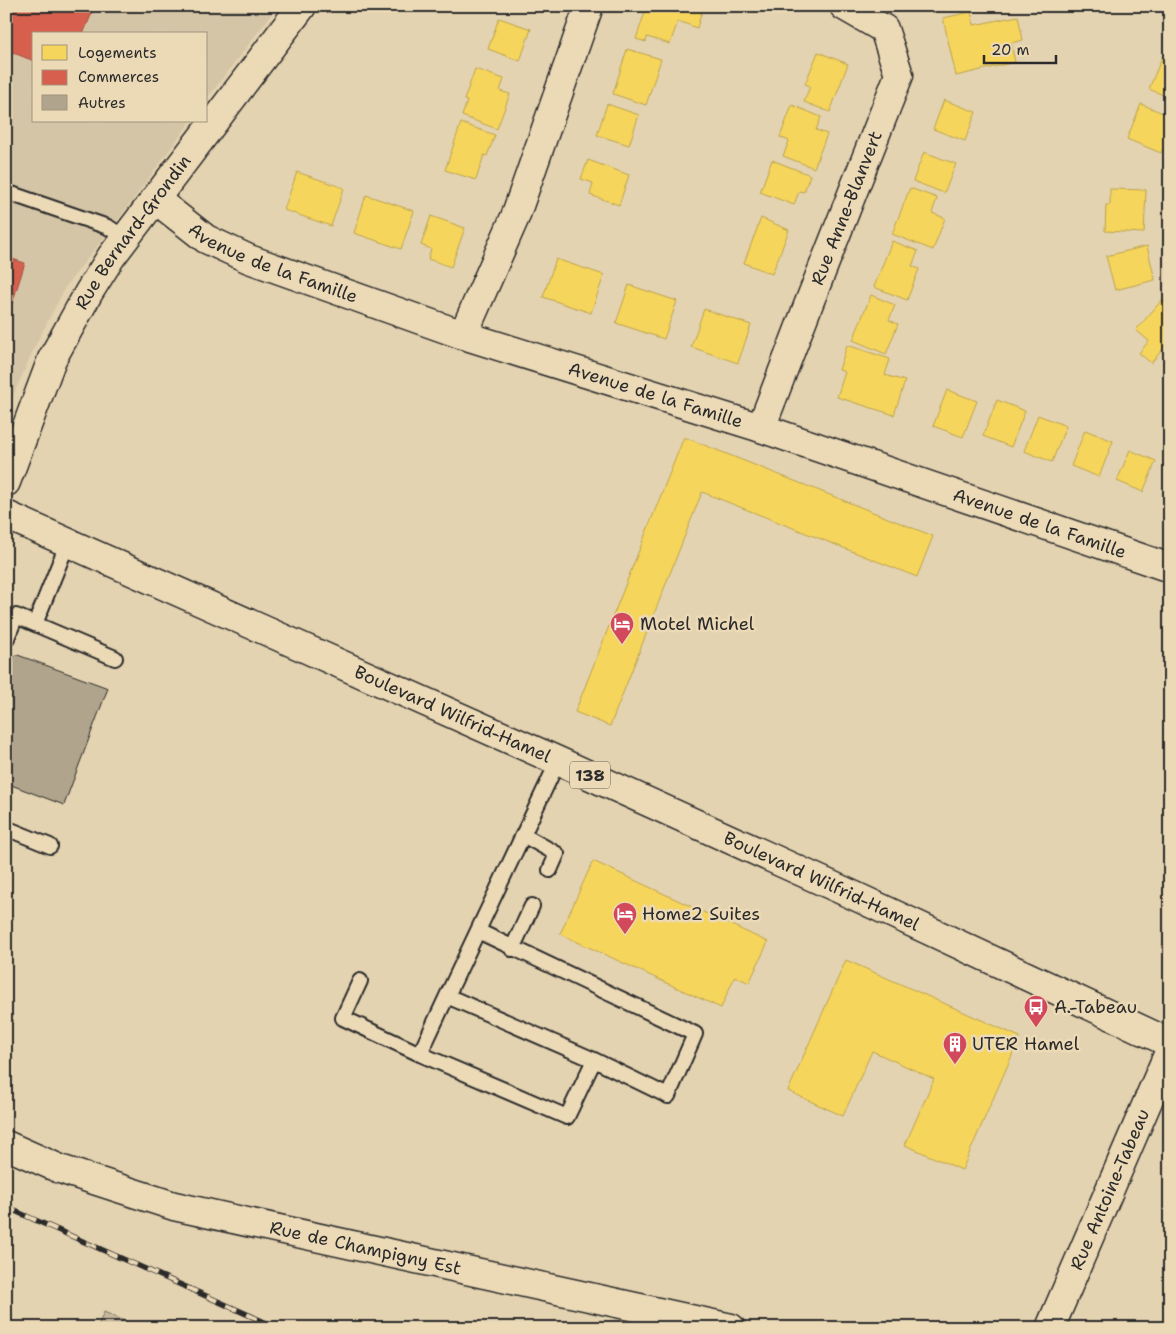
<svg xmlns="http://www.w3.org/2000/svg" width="1176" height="1334" font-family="'Shantell Sans',sans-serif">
<rect width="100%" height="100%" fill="#e4d3b1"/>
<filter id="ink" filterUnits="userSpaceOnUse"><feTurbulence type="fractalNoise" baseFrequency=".02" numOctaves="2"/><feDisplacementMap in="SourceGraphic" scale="10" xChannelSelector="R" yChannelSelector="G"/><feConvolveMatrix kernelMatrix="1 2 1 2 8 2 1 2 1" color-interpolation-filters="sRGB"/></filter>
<g filter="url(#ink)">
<!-- built -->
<path fill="#d4c5a6" d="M6,6h272l-72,94v-66h-172v87h157l-67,91 -58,74 -31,60 -29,66z"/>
<!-- green -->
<path fill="#c6b79c" stroke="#787164" d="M104,1312l37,16h-44z"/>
<!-- homes -->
<path fill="#f6d55c" stroke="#b9a24d" d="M647,6h53l3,1 -6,21 -19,-7 -8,23 -23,-7 -1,5 -10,-3z
M971,12l3,13 44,-9 5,24 -12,3 4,19 -59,14 -13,-58z
M499,18l32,11 -11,32 -32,-12z
M627,49l34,10 -15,46 -33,-11z
M818,52l30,12 -18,48 -26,-10 6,-16 -5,-2z
M1162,57l8,3v38l-21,-9z
M475,69l29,10 -4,12 10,3 -13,35 -35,-13 5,-15 -3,-1z
M944,100l32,12 -11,29 -32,-12z
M607,104l32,11 -10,30 -32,-10z
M1141,104l29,12v15l-9,22 -34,-14z
M792,105l29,12 -5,13 11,4 -13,34 -31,-12 6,-15 -9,-4z
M461,123l34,12 -8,21 -3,-1 -8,25 -31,-10z
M924,152l32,12 -12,29 -31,-12z
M588,160l41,15 -10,30 -29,-10 3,-12 -12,-4z
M772,160l38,15 -6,17 -5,-1 -5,14 -34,-13z
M297,172l47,16 -13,38 -47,-16z
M910,188l27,10 -5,15 13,5 -12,32 -41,-16z
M1110,189l36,1 -2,43 -39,-2 1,-26h4z
M366,195l48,16 -13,38 -47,-16z
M431,216l34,12 -14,39 -23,-8 3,-10 -10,-4z
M761,218l28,12 -17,44 -28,-11z
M892,241l26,10 -6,15 7,3 -12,31 -33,-13z
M1147,246l8,34 -40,10 -9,-34z
M556,259l48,16 -13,38 -48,-16z
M629,285l48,16 -13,38 -48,-16z
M871,295l24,10 -6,15 9,4 -12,30 -33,-14z
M1162,300l8,6v35l-19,22 -12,-10 10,-12 -13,-11z
M704,309l47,16 -13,38 -47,-16z
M847,345l43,14 -5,16 20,6 -11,34 -57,-18 8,-25 -6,-2z
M947,390l30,11 -14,36 -30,-11z
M997,400l28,11 -14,36 -28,-11z
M1038,415l28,11 -14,36 -28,-11z
M1085,430l28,11 -14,36 -28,-11z
M684,437l249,99 -16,41 -215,-85 -92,234 -35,-14z
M1130,450l26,11 -13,31 -26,-11z
M593,861l175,81 -19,41 -14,-7 -14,32 -161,-74z
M846,960l174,77 -58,133 -57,-25 29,-66 -62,-28 -29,65 -55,-25z"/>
<!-- shops -->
<path fill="#d6604d" stroke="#a35043" d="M6,6h89l-12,28h-49v27l-28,-11z
M6,257l19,6 -13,41 -6,-2z"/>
<!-- building -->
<path fill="#b0a48c" stroke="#2b2b2b" d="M15,654l93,34 -44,117 -58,-22v-104z"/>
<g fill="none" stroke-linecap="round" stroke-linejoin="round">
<defs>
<path id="service" d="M6,192l102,35 17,11
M35,624l80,34
M6,640l10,-24 19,8 33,-82
M6,828l44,18
M523,835l34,19 -7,16
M478,931l217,103 -27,62 -74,-36 -147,-64c37,-78 74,-157 111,-235
M512,949l20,-43
M360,981l-17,37 77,36
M447,996l-27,58 147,63 27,-57"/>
<g id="minor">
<path id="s1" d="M155,199l51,40 43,20 214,76 298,93 409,140"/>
<path d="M463,335l52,-118 74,-211"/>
<path id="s2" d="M761,428l48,-125 90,-228 -15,-46 -40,-23"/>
<path id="s3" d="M6,482l46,-123 37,-67 22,-35 191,-251"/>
<path id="s4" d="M6,1145l54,24 114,37 557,122"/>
<path id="s5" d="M1050,1328l120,-278"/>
</g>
<g id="primary">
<path id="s6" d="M6,515l552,246 297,135 315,147"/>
</g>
</defs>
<!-- service casing -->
<use href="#service" stroke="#2b2b2b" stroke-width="18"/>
<!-- minor casing -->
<use href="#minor" stroke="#2b2b2b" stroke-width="31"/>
<!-- primary casing -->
<use href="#primary" stroke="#2b2b2b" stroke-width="31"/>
<!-- service -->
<use href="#service" stroke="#ecdab7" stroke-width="14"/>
<!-- minor -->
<use href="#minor" stroke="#ecdab7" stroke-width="28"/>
<!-- primary -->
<use href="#primary" stroke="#ecdab7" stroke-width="28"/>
<defs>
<path id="rail" d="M6,1207l272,121"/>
</defs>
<!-- rail casing -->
<use href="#rail" stroke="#2b2b2b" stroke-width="5.5"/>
<!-- rail -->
<use href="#rail" stroke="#ecdab7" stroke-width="4" stroke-dasharray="11" stroke-linecap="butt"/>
</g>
</g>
<!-- icons -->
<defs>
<symbol id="hotel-pin" viewBox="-11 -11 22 30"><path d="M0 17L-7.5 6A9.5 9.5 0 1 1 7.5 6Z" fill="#d1495b" stroke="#ecdab7"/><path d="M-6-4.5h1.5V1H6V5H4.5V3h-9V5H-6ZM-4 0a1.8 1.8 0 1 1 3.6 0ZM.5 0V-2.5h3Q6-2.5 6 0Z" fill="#fff"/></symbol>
<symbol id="bus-pin" viewBox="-11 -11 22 30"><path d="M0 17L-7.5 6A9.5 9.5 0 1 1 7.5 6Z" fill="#d1495b" stroke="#ecdab7"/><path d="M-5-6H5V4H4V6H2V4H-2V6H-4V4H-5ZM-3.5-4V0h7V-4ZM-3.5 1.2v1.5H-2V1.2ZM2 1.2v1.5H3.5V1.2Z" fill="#fff"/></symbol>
<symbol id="building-pin" viewBox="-11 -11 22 30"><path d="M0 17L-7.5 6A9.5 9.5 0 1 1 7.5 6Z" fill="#d1495b" stroke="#ecdab7"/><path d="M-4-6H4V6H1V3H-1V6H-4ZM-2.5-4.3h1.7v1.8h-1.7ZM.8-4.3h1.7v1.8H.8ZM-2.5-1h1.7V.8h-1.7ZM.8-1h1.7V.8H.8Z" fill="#fff"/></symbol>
</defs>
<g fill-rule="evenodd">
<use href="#hotel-pin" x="608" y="610" width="28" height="38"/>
<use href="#hotel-pin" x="611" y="900" width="28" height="38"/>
<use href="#bus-pin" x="1022" y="993" width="28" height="38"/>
<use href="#building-pin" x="941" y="1030" width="28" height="38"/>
</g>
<g text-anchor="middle" stroke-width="5" stroke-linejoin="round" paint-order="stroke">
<!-- shield labels -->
<rect fill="#ecdab7" stroke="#656055" stroke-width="1" x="570" y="761.5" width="40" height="27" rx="4"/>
<g font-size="16" font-weight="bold" fill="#2b2b2b">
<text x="590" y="781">138</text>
</g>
<!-- street labels -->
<g font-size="18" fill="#2b2b2b" stroke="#ecdab7">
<text dy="6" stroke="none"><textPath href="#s2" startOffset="236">Rue Anne-Blanvert</textPath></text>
<text dy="6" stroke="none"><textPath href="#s3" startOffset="282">Rue Bernard-Grondin</textPath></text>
<text dy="6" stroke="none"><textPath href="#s1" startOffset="136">Avenue de la Famille</textPath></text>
<text dy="6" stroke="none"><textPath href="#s1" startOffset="541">Avenue de la Famille</textPath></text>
<text dy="6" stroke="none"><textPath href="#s1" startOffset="946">Avenue de la Famille</textPath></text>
<text dy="6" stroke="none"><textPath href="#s6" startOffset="489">Boulevard Wilfrid-Hamel</textPath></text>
<text dy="6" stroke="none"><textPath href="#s6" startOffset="894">Boulevard Wilfrid-Hamel</textPath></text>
<text dy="6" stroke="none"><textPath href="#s5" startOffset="151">Rue Antoine-Tabeau</textPath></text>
<text dy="6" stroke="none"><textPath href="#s4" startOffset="375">Rue de Champigny Est</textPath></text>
</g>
<!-- poi labels -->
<g font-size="18" fill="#2b2b2b" stroke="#ecdab7" text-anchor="start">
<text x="640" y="630">Motel Michel</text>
<text x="642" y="920">Home2 Suites</text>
<text x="1054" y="1013">A.-Tabeau</text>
<text x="972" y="1050">UTER Hamel</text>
</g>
</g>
<!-- margin -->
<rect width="1176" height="1334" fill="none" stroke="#ecdab7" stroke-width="25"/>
<rect x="12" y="12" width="1151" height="1309" fill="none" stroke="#2b2b2b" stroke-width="2" filter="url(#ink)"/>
<!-- legend -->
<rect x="32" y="32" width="175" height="90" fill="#ecdab7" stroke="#9f947f"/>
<rect x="42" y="45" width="25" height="15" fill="#f6d55c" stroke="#9f947f"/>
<text x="78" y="58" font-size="15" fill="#2b2b2b">Logements</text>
<rect x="42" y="70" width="25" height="15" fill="#d6604d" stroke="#9f947f"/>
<text x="78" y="82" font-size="15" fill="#2b2b2b">Commerces</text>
<rect x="42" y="95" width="25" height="15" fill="#b0a48c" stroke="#9f947f"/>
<text x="78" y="108" font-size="15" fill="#2b2b2b">Autres</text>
<!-- scale -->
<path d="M984 55v8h72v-8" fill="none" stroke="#2b2b2b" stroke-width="2.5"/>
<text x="991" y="55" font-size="15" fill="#2b2b2b" stroke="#ecdab7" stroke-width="4" paint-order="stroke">20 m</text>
</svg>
